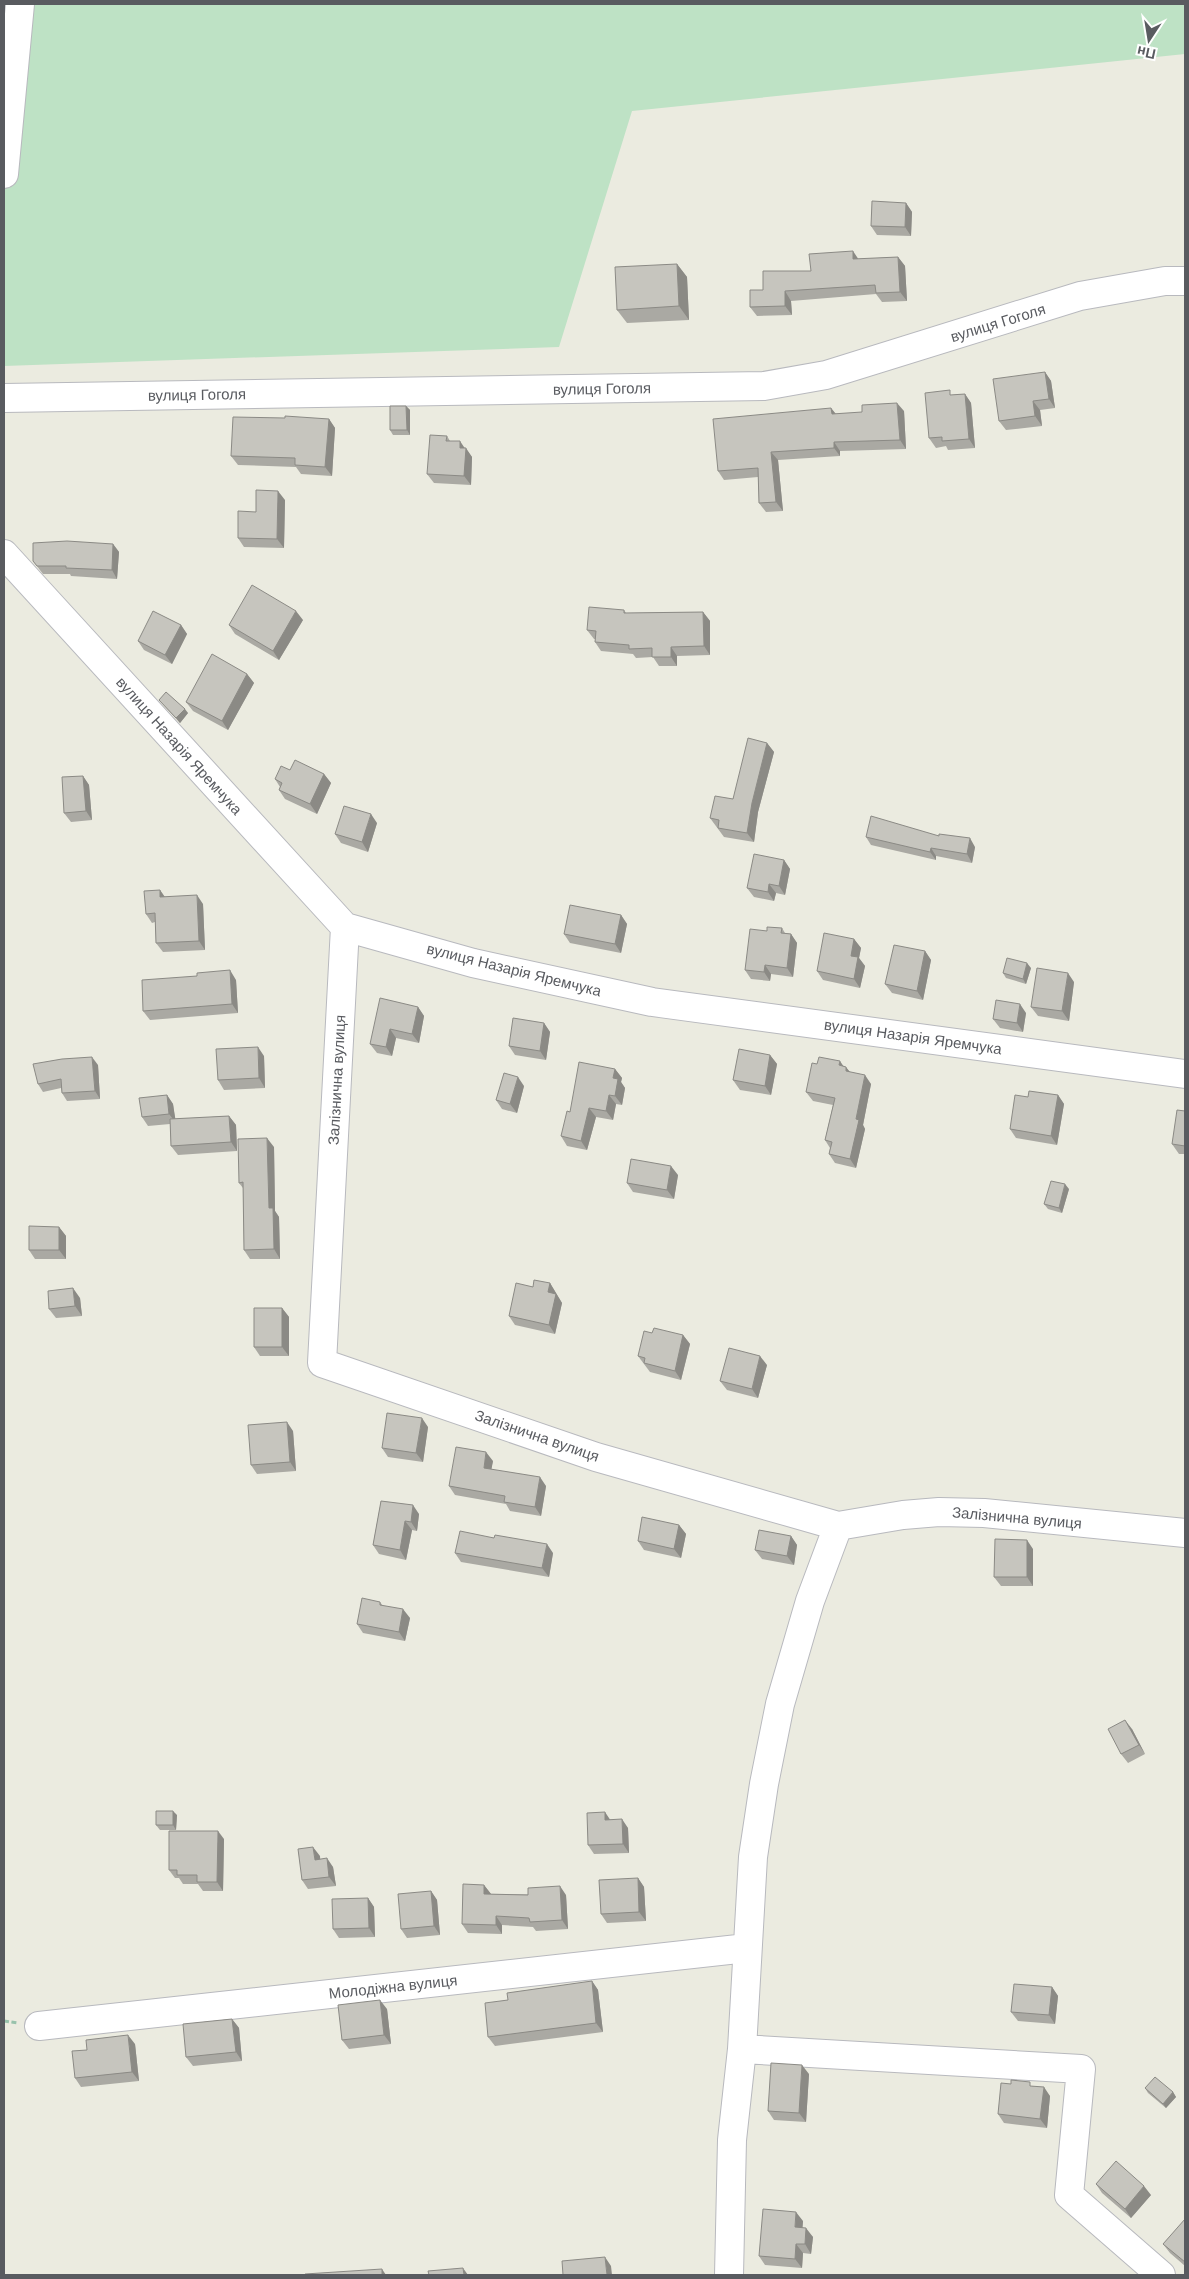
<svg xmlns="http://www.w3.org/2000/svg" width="1189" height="2279" font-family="Arial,sans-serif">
<rect width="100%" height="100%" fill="#ebebe0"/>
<!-- green -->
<path fill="#bee2c5" d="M4,4h1181v50l-553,57 -73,236 -555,19z"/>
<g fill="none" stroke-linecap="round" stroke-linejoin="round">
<defs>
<path id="minor" d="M4,174l16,-170
M4,398l760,-12 62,-11 254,-79 85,-15h20
M4,554l341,373 128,36 179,39 533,72
M345,927l-23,436 274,94 242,69 65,-11 36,-3 45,1 201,20
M39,2026l708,-78
M742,2049l339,20 -12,126 92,80
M729,2275l3,-135 10,-91 11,-192 11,-73 16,-80 30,-103 28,-75"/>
</defs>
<!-- minor casing -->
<use href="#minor" stroke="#b8b9be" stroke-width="30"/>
<!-- path -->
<path stroke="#98c2ac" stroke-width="3" stroke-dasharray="5 2.5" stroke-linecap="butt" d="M4,2021l14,2"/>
<!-- minor -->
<use href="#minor" stroke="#fff" stroke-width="28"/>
</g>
<!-- wall -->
<path fill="#aaa9a3" d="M906,203l6,9 -1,24 -34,-1 -6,-9z
M898,257l7,9 2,35 -25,1 -6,-8 -85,7 1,14 -35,1 -7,-9 13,-17 48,-19 47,-12z
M677,264l10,13 2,43 -62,3 -10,-13z
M1045,372l6,9 4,27 -15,2 2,16 -36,4 -7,-9z
M965,394l6,9 4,45 -27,2 -2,-4 -10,2 -7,-10 24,-43z
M406,406l4,4v25h-17l-3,-5z
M831,408l5,6 68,-3 2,38 -66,2v5l-62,4 5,51 -17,1 -7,-9 -1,-26 -34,3 -6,-9z
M285,418l44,1 6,9 -3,48 -31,-2 -5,-7 -58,-2 -7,-9z
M447,436l3,5 15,7 7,9 -1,28 -37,-2 -7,-9z
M285,500l-1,48 -40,-1 -6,-9 18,-26z
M113,544l6,8 -2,27 -46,-3 -1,-2h-27l-10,-13z
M624,610l2,3 77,-1 7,9v34l-33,1v10h-18l-6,-9 -17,1 -3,-4 -32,-3 -6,-9v-3h-1l-7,-9z
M303,620l-24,40 -44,-26 -6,-9z
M181,625l6,9 -15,30 -28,-14 -6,-9z
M247,674l7,9 -26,47 -35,-19 -7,-9z
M159,700l29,13 -8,10z
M767,743l7,9 -16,60 -4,30 -30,-5 -14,-19 23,-19z
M290,770l34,4 7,9 -14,31 -32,-15 -6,-9 1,-3 -5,-8z
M83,776l6,9 3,35 -21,2 -7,-9z
M377,823l-9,29 -27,-9 -6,-9z
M866,837l109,10 -3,16 -36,-7v4l-65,-15z
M784,860l6,9 -5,26 -9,-2 -2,8 -20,-4 -7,-9z
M160,890l5,7 38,7 2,46 -42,2 -7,-9 -1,-21 -3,1 -6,-9z
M621,915l6,9 -6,29 -51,-10 -6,-9z
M782,928l3,5 6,1 6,9 -4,34 -22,-3 -1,7 -19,-2 -6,-9 22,-39z
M854,939l7,9 -2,10 6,8 -5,22 -37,-8 -6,-9z
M925,951l6,9 -8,40 -31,-7 -7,-9z
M1031,968l-5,16 -20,-6 -3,-5z
M236,980l2,33 -88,7 -7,-9z
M1074,982l-5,39 -31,-5 -7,-9z
M418,1007l6,9 -5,27 -23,-5 -4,18 -15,-3 -7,-9z
M1026,1013l-3,19 -23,-4 -7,-9z
M544,1023l6,9 -4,28 -31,-5 -6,-9z
M770,1055l7,9 -6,31 -31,-5 -7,-10z
M264,1056l1,32 -41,2 -6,-10z
M817,1064l27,2 6,6 21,12 -8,41 2,4 -9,39 -21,-5 -6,-9 1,-6 -5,-8 8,-35 -20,-4 -7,-9z
M98,1065l2,34 -33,2 -5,-8 -1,-5 -18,4 -5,-8z
M615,1069l7,9 -1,4 4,6 -3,17 -6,-1 -3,16 -17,-3 -9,33 -20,-4 -6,-10 9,-24z
M524,1086l-7,27 -15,-4 -6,-9z
M167,1095l6,9 2,15 54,-3 7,9 1,26 -59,4 -7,-9 -1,-22 -22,2 -6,-9z
M1058,1095l6,9 -7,41 -41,-7 -6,-9 18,-32z
M1185,1111v43h-6l-7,-10z
M274,1147l1,64 4,6 1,42h-30l-6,-9 -1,-62 -4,-5z
M678,1175l-4,24 -41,-7 -6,-9z
M1069,1189l-7,24 -14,-4 -4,-5z
M59,1227l7,9v23h-31l-6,-9z
M550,1283l12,20 -7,31 -40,-9 -6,-9 24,-29z
M80,1298l2,18 -26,2 -7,-9z
M282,1308l7,9v39h-29l-6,-9z
M652,1333l31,2 7,9 -9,36 -31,-8 -12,-16z
M767,1365l-9,33 -31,-8 -7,-9z
M428,1427l-5,35 -35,-5 -6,-9z
M293,1431l3,40 -39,3 -6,-9z
M493,1461l-2,8 55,17 -5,30 -31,-5 -4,-7 -51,-9 -6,-9z
M381,1501l38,13 -2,17 -5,-1 -6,30 -27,-6 -6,-9z
M679,1525l7,9 -5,24 -37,-8 -6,-9z
M791,1536l6,9 -3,20 -32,-6 -7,-9z
M1033,1549v37h-32l-7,-9z
M455,1553h98l-4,24 -88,-15z
M380,1602l3,4 27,12 -5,23 -42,-8 -6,-9z
M1132,1729l13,25 -17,9 -7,-9z
M177,1815l-1,15h-16l-4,-5z
M610,1820l18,8 1,25 -35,1 -6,-9z
M224,1839l-1,52h-20l-5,-7h-15l-4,-6h-4l-6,-8z
M320,1856v3l13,8 3,19 -28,3 -6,-9z
M638,1878l6,9 2,34 -39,2 -6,-9z
M484,1885l7,9 75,1 2,34 -32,2 -3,-4 -31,-2v9l-34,-1 -6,-9z
M431,1891l6,9 3,35 -33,3 -6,-9z
M368,1898l6,9 1,30 -36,1 -6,-9z
M592,1981l6,9 5,42 -108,14 -7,-9 20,-37z
M1052,1987l6,9 -3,28 -37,-3 -7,-9z
M387,2009l4,35 -42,5 -7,-9z
M232,2019l7,9 3,33 -49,5 -7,-9z
M135,2044l4,37 -58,6 -6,-9z
M809,2074l-3,48 -32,-2 -6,-9z
M1033,2086l17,10 -3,32 -43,-5 -6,-9z
M1145,2088l28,4 3,5 -10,11 -18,-15z
M1096,2184l55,11 -20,23 -29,-25z
M1185,2220v46l-15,-13 -7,-9z
M803,2221l-1,7 11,9 -2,17 -8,-1 -1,15 -37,-3 -6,-9z"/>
<!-- shaded-wall -->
<path fill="#8b8a85" d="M906,203l6,9 -1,24 -6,-9z
M853,251l6,9 -6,-1z
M898,257l7,9 2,35 -7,-9z
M677,264l10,13 2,43 -10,-14z
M785,291l6,10 1,14 -7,-9z
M1045,372l6,9 4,27 -6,-9z
M965,394l6,9 4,45 -6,-9z
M1033,401l7,9 2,16 -7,-10z
M897,403l7,8 2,38 -6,-9z
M406,406l4,4v25l-3,-5z
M831,408l7,9 -6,-3z
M329,419l6,9 -3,48 -7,-9z
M460,441l6,9v-2l6,9 -1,28 -7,-9 -4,-28z
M834,442l6,9v5l-6,-8z
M771,452l7,8 5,51 -7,-9z
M278,491l7,9 -1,48 -7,-9z
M113,544l6,8 -2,27 -5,-9z
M296,611l7,9 -24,40 -6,-9z
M703,612l7,9v34l-6,-9z
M181,625l6,9 -15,30 -7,-9z
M671,647l6,9v10l-6,-9z
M247,674l7,9 -26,47 -6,-9z
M185,709l3,4 -8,10 -4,-5z
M767,743l7,9 -16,60 -4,30 -7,-9 5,-30z
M324,774l7,9 -14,31 -7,-10z
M83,776l6,9 3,35 -6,-9z
M371,814l6,9 -9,29 -6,-10z
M970,838l5,9 -3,16 -5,-9z
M931,848l5,8v4l-6,-8z
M784,860l6,9 -5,26 -6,-9z
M769,884l7,9 -2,8 -6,-9z
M160,890l6,9 -6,-2z
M197,895l6,9 2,46 -6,-9z
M621,915l6,9 -6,29 -6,-9z
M791,934l6,9 -4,34 -6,-9z
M854,939l7,9 -2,10 6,8 -5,22 -6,-9 -3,-23z
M925,951l6,9 -8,40 -6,-9z
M1027,963l4,5 -5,16 -3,-5z
M765,965l6,9 -1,7 -6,-9z
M230,970l6,10 2,33 -6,-9z
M1068,973l6,9 -5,39 -7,-10z
M1020,1004l6,9 -3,19 -6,-9z
M418,1007l6,9 -5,27 -7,-9z
M544,1023l6,9 -4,28 -6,-9z
M390,1029l6,9 -4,18 -6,-9z
M258,1047l6,9 1,32 -6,-10z
M770,1055l7,9 -6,31 -6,-9z
M92,1057l6,8 2,34 -5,-8z
M840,1061l6,9v-3l7,9 -14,-11z
M615,1069l7,9 -1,4 4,6 -3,17 -7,-9 -2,-18z
M865,1075l6,9 -8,41 2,4 -9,39 -6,-9 6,-40z
M518,1077l6,9 -7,27 -7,-9z
M167,1095l6,9 3,19 -7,-9z
M609,1095l7,9 -3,16 -7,-9z
M1058,1095l6,9 -7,41 -6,-9z
M589,1108l7,9 -9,33 -6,-9z
M229,1116l7,9 1,26 -6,-9z
M267,1138l7,9 1,64 4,6 1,42 -6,-10 -5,-41z
M671,1166l7,9 -4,24 -7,-9z
M1065,1184l4,5 -7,24 -3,-5z
M59,1227l7,9v23l-7,-9z
M550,1283l12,20 -7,31 -6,-9 -1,-33z
M73,1288l7,10 2,18 -7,-10z
M282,1308l7,9v39l-7,-9z
M683,1335l7,9 -9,36 -6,-9z
M760,1356l7,9 -9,33 -6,-9z
M422,1418l6,9 -5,35 -7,-9z
M287,1422l6,9 3,40 -6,-9z
M486,1452l7,9 -3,16 -6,-9z
M540,1477l6,9 -5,30 -6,-9z
M413,1505l6,9 -2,17 -6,-9z
M405,1521l7,9 -6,30 -6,-10z
M679,1525l7,9 -5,24 -7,-9z
M791,1536l6,9 -3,20 -7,-9z
M1027,1540l6,9v37l-6,-9z
M547,1544l6,9 -4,24 -7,-9z
M403,1609l7,9 -5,23 -6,-9z
M1125,1720l7,9 13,25 -6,-9z
M173,1811l4,4 -1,15 -3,-5z
M605,1812l6,9 -6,-1z
M622,1819l6,9 1,25 -6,-9z
M218,1831l6,8 -1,52 -6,-9z
M313,1847l7,9 1,13 -6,-9z
M327,1858l6,9 3,19 -7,-9z
M638,1878l6,9 2,34 -7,-9z
M484,1885l7,9h-7z
M560,1886l6,9 2,34 -6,-9z
M431,1891l6,9 3,35 -6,-9z
M368,1898l6,9 1,30 -6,-9z
M496,1916l6,9v9l-6,-9z
M592,1981l6,9 5,42 -7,-9z
M1052,1987l6,9 -3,28 -6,-9z
M380,2000l7,9 4,35 -7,-9z
M232,2019l7,9 3,33 -6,-9z
M128,2035l7,9 4,37 -7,-9z
M802,2065l7,9 -3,48 -7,-9z
M1044,2087l6,9 -3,32 -7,-9z
M1173,2092l3,5 -10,11 -3,-4z
M1144,2186l7,9 -20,23 -6,-9z
M796,2212l7,9 -1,15 -7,-9z
M806,2228l7,9 -2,17 -6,-10z
M796,2244l7,9 -1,15 -7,-9z
M605,2257l6,9 1,9h-5z
M463,2268l5,7h-4z
M382,2269l4,6h-4z"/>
<!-- building -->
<path fill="#c6c5be" stroke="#8b8a85" d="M872,201l34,2 -1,24 -34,-1z
M853,251v8l45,-2 2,35 -24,1 -1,-8 -90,6v15l-35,1v-17h13v-19h48l-2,-17z
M677,264l2,42 -62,4 -2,-43z
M1045,372l4,27 -16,2 2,15 -36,5 -6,-42z
M950,390v5l15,-1 4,45 -27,2v-4l-13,1 -4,-45z
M897,403l3,37 -66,2v6l-63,4 5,50 -17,1 -1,-35 -40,3 -5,-52 118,-11 1,6 30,-2v-7z
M390,406h16l1,24h-17z
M285,416l44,3 -4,48 -30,-2v-7l-64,-2 2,-39 52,1z
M430,435l17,1 -1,5h14v7h6l-2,28 -37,-2z
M256,490l22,1 -1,48 -39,-1v-27l18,1z
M67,541l46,3 -1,26 -46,-2v-2h-29l-4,-5v-18z
M252,585l44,26 -23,40 -44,-26z
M589,607l35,3v3l79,-1 1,34 -33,1v10h-19v-9l-23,1v-4l-34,-3 1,-11 -9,-1z
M153,611l28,14 -16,30 -27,-14z
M212,654l35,20 -25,47 -36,-19z
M166,692l19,17 -9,9 -17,-18z
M748,738l19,5 -15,60 -5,30 -29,-5 1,-8 -9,-2 5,-22 18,3z
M295,760l29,14 -14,30 -31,-14 3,-7 -7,-4 6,-13 9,4z
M83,776l3,35 -22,2 -2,-36z
M344,806l27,8 -9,28 -27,-8z
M871,816l68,20v-2l31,4 -3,16 -36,-6 -1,4 -64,-15z
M754,854l30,6 -5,26 -10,-2 -1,8 -21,-4z
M160,890v7l37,-2 2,46 -43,2 -1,-30 -9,1 -2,-23z
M570,905l51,10 -6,29 -51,-10z
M767,927l15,1 -1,5 10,1 -4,34 -22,-3 -1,7 -19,-2 5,-41 17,2z
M824,933l30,6 -3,17 7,1 -4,22 -37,-8z
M894,945l31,6 -8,40 -32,-7z
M1007,958l20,5 -4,16 -20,-6z
M1037,968l31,5 -6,38 -31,-4z
M230,970l2,34 -89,7 -1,-31 55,-4v-3z
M380,998l38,9 -6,27 -22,-5 -4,18 -16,-3z
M996,1000l24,4 -3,19 -24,-4z
M513,1018l31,5 -4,28 -31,-5z
M258,1047l1,31 -41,2 -2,-31z
M739,1049l31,6 -5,31 -32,-6z
M92,1057l3,34 -33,2 -1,-14 -23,5 -5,-20 29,-5z
M819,1057l21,4 -1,4 7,2v4l19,4 -9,44 3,1 -9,39 -21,-5 3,-12 -7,-2 10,-42 -29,-6 6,-29 5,1z
M579,1062l36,7 -2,9 5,1 -3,17 -6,-1 -3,16 -17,-3 -8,33 -20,-5 6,-25 3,1z
M504,1073l14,4 -8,27 -14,-4z
M1029,1091l29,4 -7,41 -41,-7 5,-34 13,2z
M167,1095l2,19 -27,3 -3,-19z
M1177,1110l8,1v35l-13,-2z
M229,1116l2,26 -60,4 -1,-27z
M267,1138l2,70h4l1,41 -30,1 -1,-68 -4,1 -1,-44z
M631,1159l40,7 -4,24 -40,-7z
M1051,1181l14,3 -6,24 -15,-4z
M29,1226l30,1v23h-30z
M534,1280l16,3 -2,9 8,2 -7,31 -40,-9 7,-33 17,4z
M73,1288l2,18 -26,3 -1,-18z
M254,1308h28v39h-28z
M654,1328l29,7 -8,36 -31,-8 1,-5 -7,-2 6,-25 8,2z
M729,1348l31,8 -8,33 -32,-8z
M387,1413l35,5 -6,35 -34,-5z
M287,1422l3,40 -39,3 -3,-40z
M456,1447l30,5 -2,16 56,9 -5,30 -31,-5 1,-6 -56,-10z
M381,1501l32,4 -2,17 -6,-1 -5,29 -27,-5z
M642,1517l37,8 -5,24 -36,-8z
M759,1530l32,6 -4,20 -32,-6z
M460,1531l34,7 1,-3 52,9 -5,24 -87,-15z
M995,1539l32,1v37h-33z
M362,1598l18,4v3l23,4 -4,23 -42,-8z
M1125,1720l14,25 -18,9 -13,-25z
M156,1811h17v14h-17z
M605,1812v8l17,-1 1,25 -35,1 -1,-32z
M169,1831h49l-1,51h-20v-7h-20v-5h-8z
M313,1847l2,13 12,-2 2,19 -27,3 -4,-31z
M638,1878l1,34 -38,2 -2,-34z
M463,1884l21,1v9l44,1v-7l32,-2 2,34 -32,2 -1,-4 -33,-2v9l-34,-1z
M431,1891l3,35 -33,3 -3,-35z
M368,1898l1,30 -36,1 -1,-30z
M592,1981l4,42 -108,14 -3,-34 23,-3 -1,-7z
M1014,1984l38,3 -3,28 -38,-3z
M380,2000l4,35 -42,5 -4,-35z
M232,2019l4,33 -50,5 -3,-33z
M128,2035l4,37 -57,6 -3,-27 15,-1 -1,-10z
M771,2063l31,2 -3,48 -31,-2z
M1155,2077l18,15 -10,12 -18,-16z
M1011,2080l19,2v4l14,1 -4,32 -42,-5 3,-31 10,1z
M1116,2161l28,25 -19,23 -29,-25z
M763,2209l33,3 -1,15 11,1 -1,16h-9l-1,15 -36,-3z
M1185,2219v43l-22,-18z
M605,2257l2,18h-44l-1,-14z
M463,2268l1,7h-35l-1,-4z
M382,2269v6h-77v-1z"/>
<g text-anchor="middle" stroke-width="5" stroke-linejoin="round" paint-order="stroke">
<!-- street labels -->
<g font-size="15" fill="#595b60" stroke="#fff">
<text transform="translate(998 323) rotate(-17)" y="5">вулиця Гоголя</text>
<text transform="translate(602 389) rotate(-1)" y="5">вулиця Гоголя</text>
<text transform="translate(197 395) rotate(-1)" y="5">вулиця Гоголя</text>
<text transform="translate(179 746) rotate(48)" y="5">вулиця Назарія Яремчука</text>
<text transform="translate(514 970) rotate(14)" y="5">вулиця Назарія Яремчука</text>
<text transform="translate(913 1037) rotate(8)" y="5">вулиця Назарія Яремчука</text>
<text transform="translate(337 1080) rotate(-87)" y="5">Залізнична вулиця</text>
<text transform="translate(537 1436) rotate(19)" y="5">Залізнична вулиця</text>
<text transform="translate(1017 1518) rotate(5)" y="5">Залізнична вулиця</text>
<text transform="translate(393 1987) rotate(-6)" y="5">Молодіжна вулиця</text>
</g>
</g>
<!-- border -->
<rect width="1189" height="2279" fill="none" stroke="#595b60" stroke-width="10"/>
<!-- north arrow -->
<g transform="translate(1149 40) rotate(192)" stroke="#ffffff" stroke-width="4" paint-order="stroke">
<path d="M0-4L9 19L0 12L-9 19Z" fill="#595b60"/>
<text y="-8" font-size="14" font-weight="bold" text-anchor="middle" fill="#595b60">Пн</text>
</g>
</svg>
